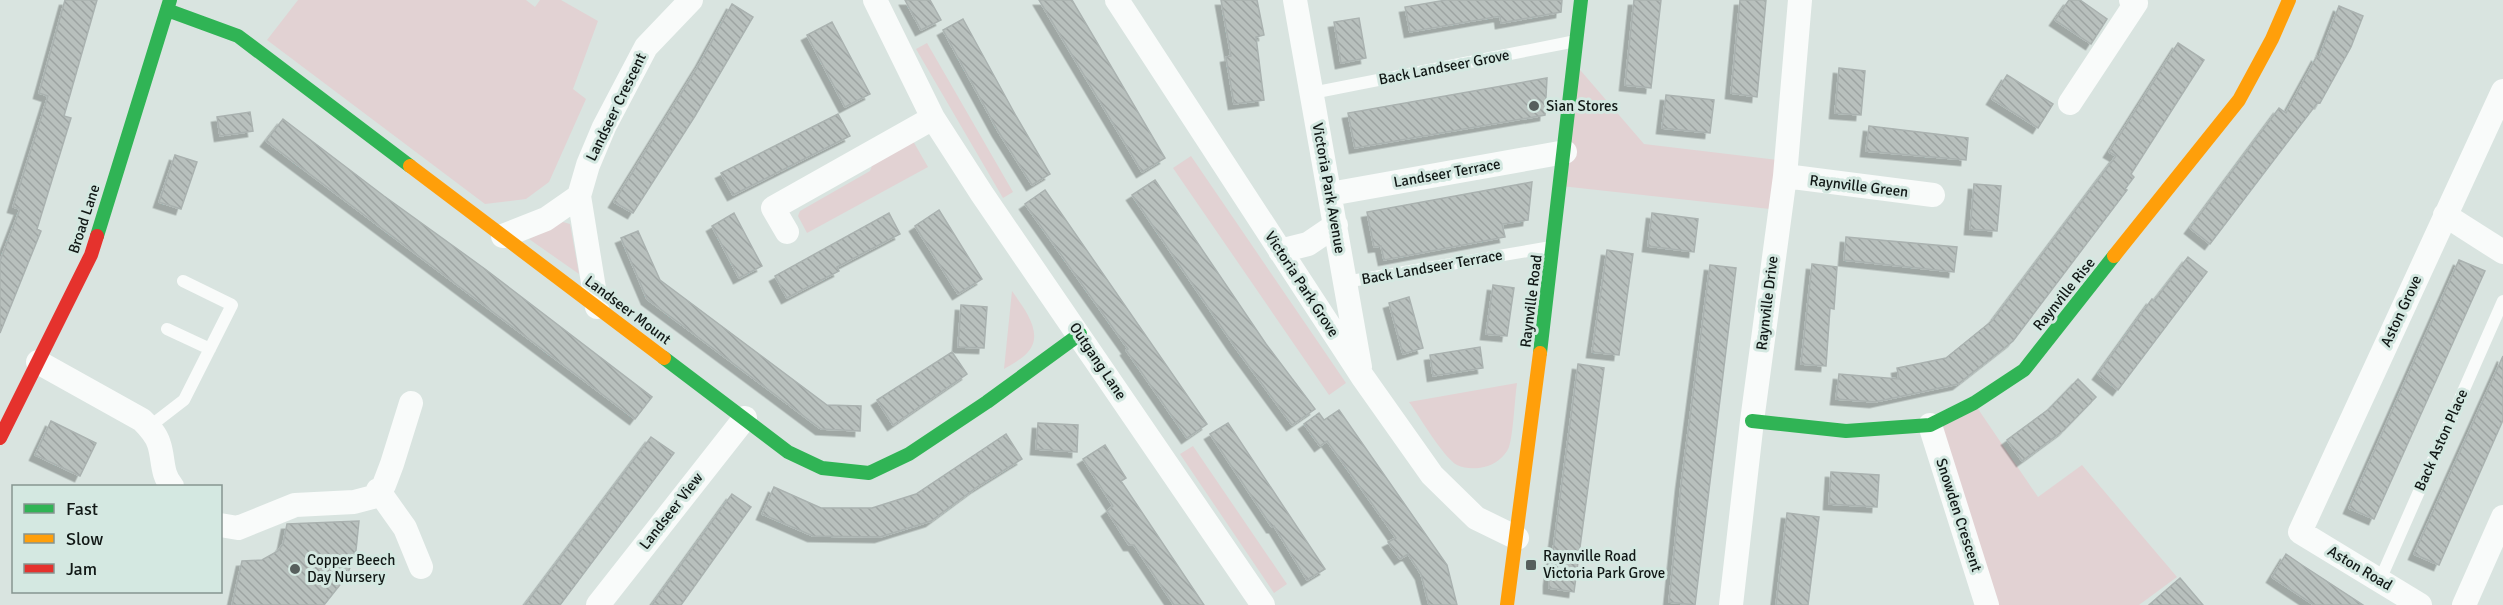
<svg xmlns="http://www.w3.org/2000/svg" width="2503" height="605" font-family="Signika,sans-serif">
<defs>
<pattern id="building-back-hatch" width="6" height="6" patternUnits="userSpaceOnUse" patternTransform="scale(1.5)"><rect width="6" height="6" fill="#b8c0bd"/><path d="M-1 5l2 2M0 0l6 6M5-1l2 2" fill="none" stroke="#9da4a2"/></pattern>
<filter id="shadow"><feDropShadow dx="-5.5" dy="5.5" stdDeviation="0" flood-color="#0004"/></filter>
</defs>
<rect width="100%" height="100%" fill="#d9e4e0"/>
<!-- green -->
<path fill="#e2d2d3" d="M298,0h228l9,7 5,-7h21l37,21 -25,68 13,10 -37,83 -23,17 -41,5 -218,-164z
M927,43l86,149 -10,6 -87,-149z
M1575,64l69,80 142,17 -7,49 -218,-24z
M913,141l15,26 -121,66 -9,-17 2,-5 70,-40 3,-8z
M1191,156l155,227 -17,12 -156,-227z
M563,222l7,2 9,50 -50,-35z
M1012,291c11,16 33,42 16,61 -6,7 -16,12 -24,17z
M1517,383c-2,14 -4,53 -8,64 -4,10 -15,18 -25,20 -8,2 -19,2 -27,-2 -14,-8 -37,-48 -48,-63z
M1974,403l64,94 44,-32 95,112 -38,28h-152l-57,-180z
M1193,446l94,138 -13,9 -94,-139z"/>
<!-- building -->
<path fill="url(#building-back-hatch)" stroke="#aab2b0" stroke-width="1.5" filter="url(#shadow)" d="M65,0h32l-33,116 7,2 -34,111 4,2 -41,102v-72l20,-52 -7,-2 35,-111 -9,-3z
M905,0h25l11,20 -20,10z
M1039,0h33l93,158 -23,14z
M1221,0h36l7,35 -8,2 8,63 -30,4 -8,-47 5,-1z
M1446,0h116l-1,12 -60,11 -1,-7 -90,16 -5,-25z
M1634,0h27l-10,88 -26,-3z
M1740,0h26l-9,97 -26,-4z
M2069,0h11l27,19 -16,25 -36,-24z
M732,4l21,13 -58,99 -62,97 -19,-11 86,-139z
M2339,6l24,10 -12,31 -31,56 -2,-1 -108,142 -20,-16 89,-120 7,5 31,-57 2,2z
M1359,18l7,40 -25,5 -7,-41z
M963,19l53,97 34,58 -18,11 -34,-54 -55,-101z
M832,22l38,72 -25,13 -38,-72z
M2178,43l26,17 -73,114 3,3 -9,12 2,1 -114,151 -55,43 -83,18 -39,-3 3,-25 60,5 -2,-11 49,-10 47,-38 123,-164 -7,-4z
M1839,68l26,3 -4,44 -26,-2z
M2007,75l46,29 -15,24 -46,-29z
M1547,78l-2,37 -190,33 -7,-35z
M1666,95l48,5 -4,33 -48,-5z
M250,112l3,19 -33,5 -3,-19z
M838,114l12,22 -117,59 -12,-22z
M283,119l101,77 101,73 167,128 -17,22 -369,-278z
M1869,126l99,12 -2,22 -100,-9z
M175,155l22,7 -16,47 -22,-7z
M1155,180l111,164 49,65 -23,16 -57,-78 -103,-152z
M1532,182l-4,38 -26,4 3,13 -121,23 -3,-14 -7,1 -7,-35z
M1974,184l27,2 -4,45 -27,-2z
M1045,190l162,234 -20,14 -61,-88 2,-1 -103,-145z
M939,210l43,69 -24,15 -43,-68z
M734,213l28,53 -23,12 -27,-52z
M889,213l11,21 -63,33 2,4 -52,27 -12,-22z
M1652,213l46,6 -4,33 -46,-6z
M638,231l22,49 167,125 34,1 -1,25 -39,-2 -174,-130 -26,-61z
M1846,237l111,10 -3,25 -110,-12z
M1607,250l26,4 -14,101 -27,-3z
M2188,257l19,15 -89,118 -20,-16 54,-75 2,2z
M2459,260l26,11 -111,248 -25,-11z
M1812,264l25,3 -3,42 -4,-1 -4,58 -25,-2z
M1710,265l26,3 -41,337 -26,-3 12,-117z
M1493,285l21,3 -7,48 -21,-2z
M1409,297l14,51 -20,6 -14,-51z
M961,305l26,2 -3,41 -26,-1z
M1480,347l3,21 -50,8 -3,-21z
M952,352l15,22 -74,51 -16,-25z
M2503,356v64l-64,145 -25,-11z
M1578,364l26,4 -30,224 -25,-4v-8z
M2078,379l18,18 -32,33 -42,31 -15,-21 42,-31z
M1339,410l108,155 10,40h-28l-8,-31 -13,-20 -8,5 -12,-17 8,-4 -40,-57 -29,-40 -7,5 -16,-22 15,-11 5,7z
M51,421l45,22 -16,33 -45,-21z
M1038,423l40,2 -1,27 -41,-3z
M1228,423l97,146 -18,11 -33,-54 -2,1 -62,-93z
M1006,434l16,25 -45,28 -46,34 -51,16 -67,-1 -51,-22 12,-27 47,21h51l44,-14z
M651,437l23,16 -114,152h-35z
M1105,445l21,33 -5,3 83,124h-30l-40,-60h-5l-22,-34 6,-5 -30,-47z
M1831,472l48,3 -2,32 -48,-3z
M732,494l19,13 -70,98h-29z
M1787,513l32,4 -11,88h-32z
M359,521l-3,29 -9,26 -23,29h-92l10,-44 20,-1 16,-9 5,-7 4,-20z
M2286,554l16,11 61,40h-49l-42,-28z
M2180,578l23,27h-54z"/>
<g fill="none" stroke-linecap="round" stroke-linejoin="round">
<!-- lane -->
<path stroke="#f9fbfa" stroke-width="12" d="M1312,93l264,-52
M1345,282l206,-35
M167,329l43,20
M149,427l35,-27 48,-95 -49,-24
M2380,580l123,-279"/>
<!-- street -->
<path stroke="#f9fbfa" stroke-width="24" d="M875,0l58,118 49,76 281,411
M1117,0l245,376 70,99 44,43 41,20
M1295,0l65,367
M2070,103l66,-100 -5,-3
M1785,176l148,19
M1330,194l235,-42
M579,196l9,-31 16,-38 42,-80 45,-47
M2445,215l58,37
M787,232l-14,-24 160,-90
M503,236l43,-17 33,-23 18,111
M1280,251l28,-7 28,-19
M38,362l104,58c7,7 14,14 17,24 5,15 2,30 13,42
M1930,425l57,180
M378,490l27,38 16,39
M220,525l18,3 57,-23 59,-3 19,-5 11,-12 8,-21 19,-61
M598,605l147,-187
M1731,605l21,-184 33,-245 15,-176
M2420,605l-120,-73 203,-441
M2464,605l39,-88"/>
<!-- fast -->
<path stroke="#30b455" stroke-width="14" d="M167,10l71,26 172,130
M97,236l73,-236
M1540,353l41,-353
M664,358l124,94 34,16 47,5 40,-19 78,-52 93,-68
M1752,421l94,10 84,-6 44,-22 50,-33 90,-114"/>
<!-- slow -->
<path stroke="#ff9f0a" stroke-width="14" d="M410,166l254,192
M2114,256l125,-156 33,-61 17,-39
M1507,605l33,-252"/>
<!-- jam -->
<path stroke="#e5322d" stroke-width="14" d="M0,438l91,-183 6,-19"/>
</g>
<!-- markers -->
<g fill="#575f5d" stroke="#d4e8e1" stroke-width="2">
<circle cx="1534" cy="106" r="6"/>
<rect x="1525" y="559" width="12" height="12" rx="3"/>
<circle cx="295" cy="569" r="6"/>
</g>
<g text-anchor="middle" stroke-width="6" stroke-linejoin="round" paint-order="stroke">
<!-- street labels -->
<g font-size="15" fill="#111816" stroke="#d4e8e1">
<text transform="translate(1444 67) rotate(-11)" y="5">Back Landseer Grove</text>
<text transform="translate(616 107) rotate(-64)" y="5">Landseer Crescent</text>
<text transform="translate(1447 173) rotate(-10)" y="5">Landseer Terrace</text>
<text transform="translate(1859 186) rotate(7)" y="5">Raynville Green</text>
<text transform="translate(1329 188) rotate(80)" y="5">Victoria Park Avenue</text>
<text transform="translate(84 219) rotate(-72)" y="5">Broad Lane</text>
<text transform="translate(1432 267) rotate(-10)" y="5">Back Landseer Terrace</text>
<text transform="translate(1302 284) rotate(57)" y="5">Victoria Park Grove</text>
<text transform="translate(2064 294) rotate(-51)" y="5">Raynville Rise</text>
<text transform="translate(1531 301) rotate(-83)" y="5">Raynville Road</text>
<text transform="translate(1767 303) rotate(-83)" y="5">Raynville Drive</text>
<text transform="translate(628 310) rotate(37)" y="5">Landseer Mount</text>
<text transform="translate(2401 311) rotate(-65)" y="5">Aston Grove</text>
<text transform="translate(1098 361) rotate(56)" y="5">Outgang Lane</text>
<text transform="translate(2441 440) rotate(-66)" y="5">Back Aston Place</text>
<text transform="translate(671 511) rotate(-52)" y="5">Landseer View</text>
<text transform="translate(1959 515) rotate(72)" y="5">Snowden Crescent</text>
<text transform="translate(2360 568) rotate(31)" y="5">Aston Road</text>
</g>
<!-- poi labels -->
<g font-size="15" fill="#111816" stroke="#d4e8e1" text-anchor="start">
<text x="1546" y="111">Sian Stores</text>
<text x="1543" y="561">Raynville Road<tspan x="1543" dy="17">Victoria Park Grove</tspan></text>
<text x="307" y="565">Copper Beech<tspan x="307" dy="17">Day Nursery</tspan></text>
</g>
</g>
<!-- legend -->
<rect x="12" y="485" width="210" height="108" fill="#d4e8e1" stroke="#869590" stroke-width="1.5"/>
<rect x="24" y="504" width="30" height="9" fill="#30b455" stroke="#869590" stroke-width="1.5"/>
<text x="66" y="515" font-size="18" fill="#111816">Fast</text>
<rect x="24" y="534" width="30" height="9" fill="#ff9f0a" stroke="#869590" stroke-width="1.5"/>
<text x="66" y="545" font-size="18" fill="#111816">Slow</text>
<rect x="24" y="564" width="30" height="9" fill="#e5322d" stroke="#869590" stroke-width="1.5"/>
<text x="66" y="575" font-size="18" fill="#111816">Jam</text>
</svg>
